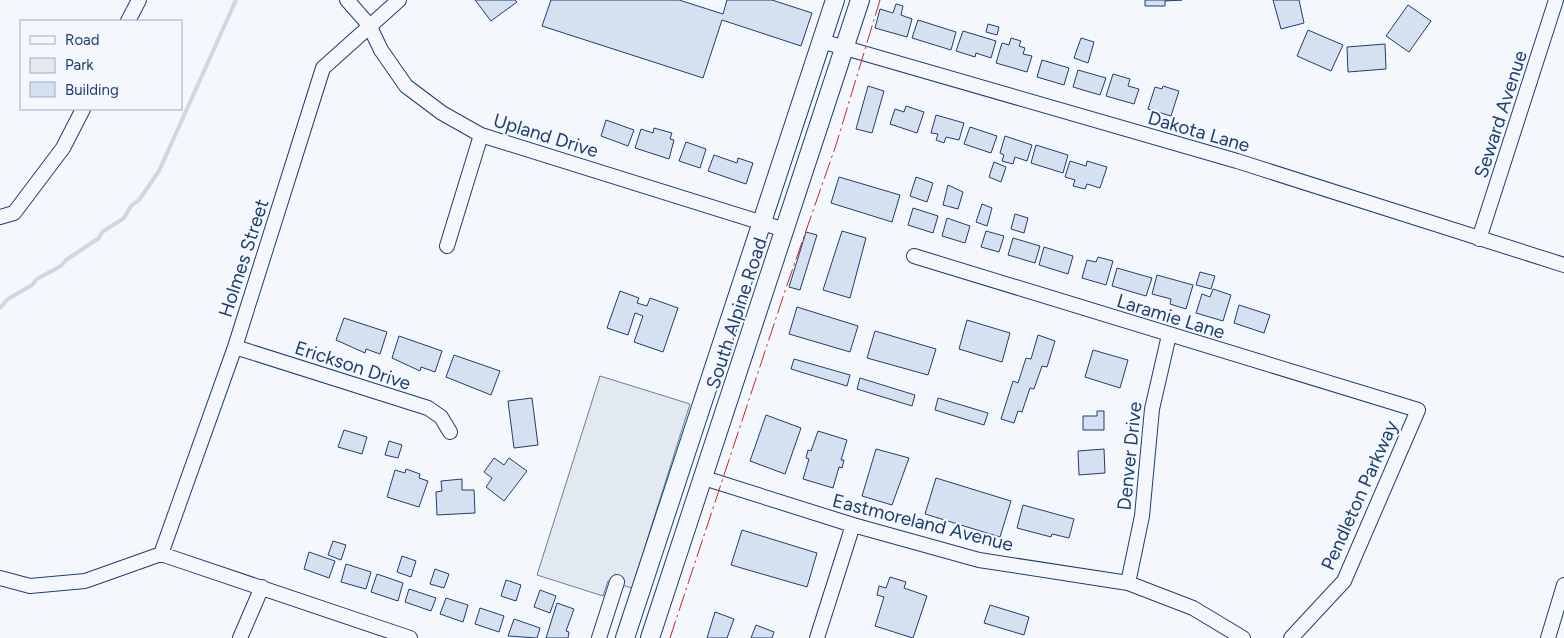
<svg xmlns="http://www.w3.org/2000/svg" width="1564" height="638" font-family="Figtree,sans-serif">
<rect width="100%" height="100%" fill="#f4f7fb"/>
<!-- green -->
<path fill="#e3e9f0" stroke="#687fa3" d="M600,376l90,28 -58,184 -24,-7 -5,15 -66,-21z"/>
<g fill="none" stroke-linecap="round" stroke-linejoin="round">
<!-- stream -->
<path stroke="#cfd7e4" stroke-width="4" d="M0,308l8,-9 24,-14 5,-6 24,-13 5,-6 33,-22 3,-6 22,-14 7,-12 8,-6 20,-29 77,-171"/>
</g>
<!-- building -->
<path fill="#d5e0f0" stroke="#1d3f73" d="M475,0h40l2,2 -26,19z
M551,0h128l44,14 4,-14h45l40,13 -11,33 -79,-26 -19,58 -161,-52z
M1145,0h37l-17,1v5h-20z
M1273,0h26l5,23 -23,6z
M896,4l7,2 -2,9 11,4 -5,18 -32,-9 5,-19 13,4z
M1408,5l23,16 -22,31 -23,-16z
M918,20l38,12 -5,18 -39,-12z
M988,24l11,3 -2,8 -11,-3z
M1308,30l35,15 -12,26 -34,-15z
M963,31l33,10 -5,17 -15,-5 -1,4 -19,-6z
M1011,38l10,3 -2,5 6,2 -2,6 9,2 -5,16 -31,-9 6,-20 7,2z
M1081,38l13,4 -6,21 -14,-5z
M1385,44l1,25 -38,3 -1,-25z
M1042,60l27,8 -5,17 -27,-8z
M1078,70l28,8 -6,17 -27,-8z
M1113,74l17,5 -2,7 11,3 -5,15 -28,-8z
M868,86l16,5 -12,42 -16,-4z
M1163,86l16,5 -8,25 -23,-7 7,-22 7,2z
M906,106l18,6 -7,21 -27,-9 5,-15 9,3z
M936,115l28,8 -5,17 -13,-3 -2,6 -8,-3 2,-6 -7,-1z
M606,120l28,10 -6,16 -27,-10z
M970,127l27,9 -6,17 -27,-9z
M654,128l18,5 -2,6 4,1 -5,19 -34,-11 6,-19 12,4z
M1005,136l27,9 -5,16 -12,-4 -2,7 -11,-3 2,-6 -4,-2z
M686,142l20,7 -6,19 -21,-7z
M1036,145l32,10 -5,18 -32,-10z
M714,155l23,8 1,-5 15,5 -7,21 -38,-13z
M1070,161l16,5 1,-5 20,6 -7,21 -13,-4 -2,5 -12,-3 2,-6 -10,-3z
M994,162l12,5 -5,15 -12,-5z
M839,177l61,18 -8,27 -61,-19z
M916,177l17,6 -6,19 -17,-6z
M948,185l15,7 -5,17 -15,-4z
M982,204l10,4 -5,18 -11,-4z
M913,208l25,8 -5,17 -25,-8z
M1015,214l13,4 -4,15 -13,-4z
M947,218l23,8 -5,17 -23,-7z
M842,231l24,7 -16,60 -27,-8z
M986,231l18,5 -5,16 -18,-5z
M806,232l11,3 -17,55 -11,-3z
M1013,238l27,8 -5,17 -27,-8z
M1044,247l29,9 -5,18 -29,-9z
M1098,257l15,4 -7,24 -24,-7 5,-18 9,2z
M1117,268l35,10 -6,18 -34,-10z
M1200,272l15,4 -4,13 -15,-4z
M1157,275l36,10 -7,24 -16,-5 1,-5 -19,-5z
M1213,289l18,6 -8,26 -27,-8 6,-19 8,3z
M620,291l19,7 -2,5 10,3 3,-8 28,10 -15,44 -29,-10 9,-26 -8,-3 -7,22 -21,-7z
M1239,305l31,10 -6,18 -30,-10z
M797,307l61,19 -8,26 -61,-18z
M344,318l43,14 -7,22 -14,-5 -1,4 -29,-13z
M967,320l43,13 -8,29 -43,-13z
M875,331l61,18 -8,26 -61,-17z
M1038,335l17,6 -8,26 -5,-1 -8,23 -4,-1 -8,24 -4,-1 -4,12 -13,-4 12,-38 5,2 8,-25 5,1z
M399,336l43,15 -7,21 -14,-5 -1,4 -28,-13z
M1093,350l35,10 -8,28 -35,-11z
M454,355l46,16 -9,24 -45,-18z
M794,359l56,16 -3,11 -56,-17z
M860,378l55,17 -3,11 -55,-17z
M532,398l6,47 -24,3 -6,-47z
M938,398l50,15 -4,12 -49,-15z
M1097,411h7v19h-21v-14h14z
M766,415l35,13 -16,46 -35,-13z
M344,430l23,7 -5,17 -24,-7z
M818,431l29,9 -6,20h3l-2,8 -3,-1 -6,21 -30,-9 6,-20 -3,-1 2,-8 3,1z
M389,441l13,4 -4,13 -13,-3z
M876,449l33,9 -17,47 -30,-9z
M1104,449l1,24 -26,2 -1,-24z
M494,458l10,7 5,-7 18,13 -23,30 -18,-14 6,-9 -8,-6z
M406,469l14,5 -1,4 9,3 -9,26 -32,-10 8,-27 10,3z
M936,478l75,23 -11,36 -75,-23z
M462,479v11h12l1,23 -38,2 -1,-23 6,-1 -1,-10z
M1023,505l51,14 -5,19 -17,-4 -1,3 -34,-9z
M742,530l75,23 -10,34 -76,-22z
M333,541l13,4 -5,15 -13,-5z
M309,552l26,9 -6,17 -25,-9z
M402,556l14,5 -5,16 -14,-5z
M346,564l25,8 -5,17 -25,-7z
M435,569l14,5 -5,14 -14,-4z
M377,574l26,9 -5,18 -27,-9z
M890,577l16,5 -2,6 23,8 -14,42 -38,-12 9,-29 -7,-2 2,-9 7,2z
M506,580l15,5 -5,16 -15,-5z
M409,589l27,9 -5,13 -26,-9z
M540,590l16,6 -6,17 -16,-6z
M446,598l22,7 -5,17 -23,-8z
M557,603l17,6 -8,22 3,1 -1,6h-22z
M990,605l39,12 -5,18 -40,-12z
M480,608l24,8 -5,16 -24,-8z
M715,612l19,7 -7,19h-20z
M514,619l26,9 -3,10 -29,-2z
M756,625l18,7 -2,6h-21z"/>
<g fill="none" stroke-linecap="round" stroke-linejoin="round">
<defs>
<path id="minor" d="M347,0l22,25 12,25 25,36 36,27 39,22 304,95
M128,21l11,-21
M821,41l416,120 327,104
M0,217l14,-4 49,-65 20,-39
M1479,239l77,-239
M447,246l34,-111
M914,256l504,154 -74,171 -53,57
M235,347l193,61 13,9 9,15
M704,478l149,47 126,35 149,23 65,25 50,30
M161,554l74,-207 88,-279 76,-68
M0,578l30,8 55,-5 76,-27 249,84
M1128,583l14,-67 10,-107 17,-74
M240,638l22,-51
M599,638l18,-56
M817,638l36,-113
M1548,638l16,-53"/>
<path id="major" d="M625,638l210,-638
M650,638l210,-638"/>
</defs>
<!-- minor casing -->
<use href="#minor" stroke="#1d3f73" stroke-width="16"/>
<!-- major casing -->
<use href="#major" stroke="#1d3f73" stroke-width="20"/>
<!-- minor -->
<use href="#minor" stroke="#f4f7fb" stroke-width="14"/>
<!-- major -->
<use href="#major" stroke="#f4f7fb" stroke-width="18"/>
<!-- power -->
<path stroke="#c62828" stroke-width="1" stroke-dasharray="18 4 2.5 4" stroke-linecap="butt" d="M670,638l116,-350 50,-143 44,-145"/>
</g>
<g text-anchor="middle" stroke-width="4" stroke-linejoin="round" paint-order="stroke">
<!-- street labels -->
<g font-size="19" fill="#1d3f73" stroke="#f4f7fb">
<text transform="translate(1500 114) rotate(-72)" y="7">Seward Avenue</text>
<text transform="translate(1199 131) rotate(16)" y="7">Dakota Lane</text>
<text transform="translate(546 135) rotate(17)" y="7">Upland Drive</text>
<text transform="translate(243 258) rotate(-72)" y="7">Holmes Street</text>
<text transform="translate(736 313) rotate(-72)" y="7">South Alpine Road</text>
<text transform="translate(1171 316) rotate(17)" y="7">Laramie Lane</text>
<text transform="translate(353 365) rotate(18)" y="7">Erickson Drive</text>
<text transform="translate(1129 456) rotate(-84)" y="7">Denver Drive</text>
<text transform="translate(1359 495) rotate(-66)" y="7">Pendleton Parkway</text>
<text transform="translate(923 522) rotate(14)" y="7">Eastmoreland Avenue</text>
</g>
</g>
<!-- legend -->
<rect x="20" y="20" width="162" height="90" fill="#f4f7fb" stroke="#9eadc5"/>
<rect x="30" y="36" width="25" height="8" fill="#f4f7fb" stroke="#9eadc5"/>
<text x="65" y="45" font-size="15" fill="#1d3f73">Road</text>
<rect x="30" y="58" width="25" height="15" fill="#e3e9f0" stroke="#9eadc5"/>
<text x="65" y="70" font-size="15" fill="#1d3f73">Park</text>
<rect x="30" y="82" width="25" height="15" fill="#d5e0f0" stroke="#9eadc5"/>
<text x="65" y="95" font-size="15" fill="#1d3f73">Building</text>
</svg>
